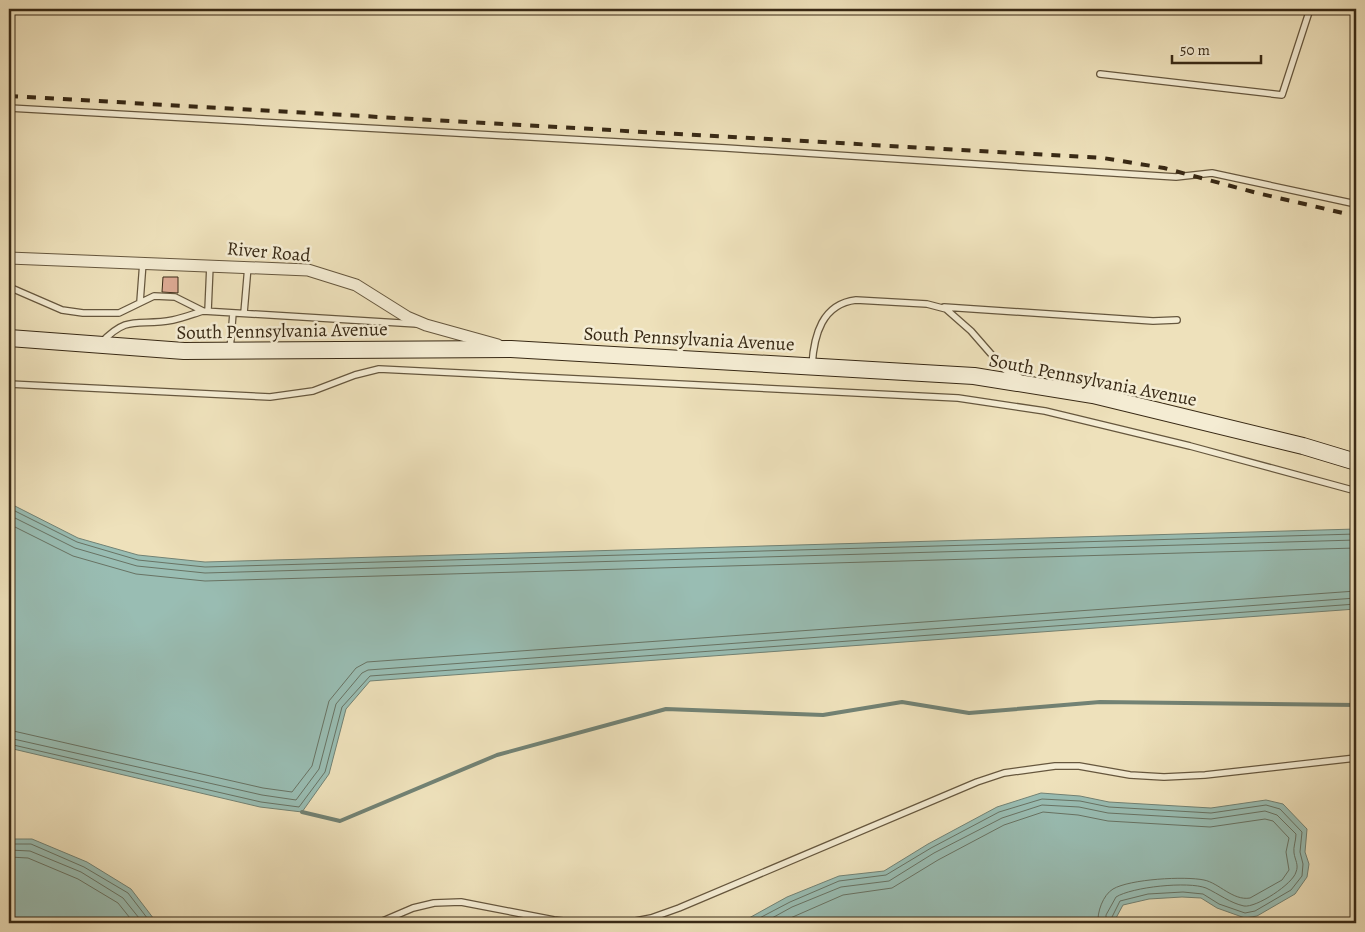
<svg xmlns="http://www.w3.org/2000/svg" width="1365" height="932" font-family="Alegreya,serif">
<rect width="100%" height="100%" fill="#eee1bb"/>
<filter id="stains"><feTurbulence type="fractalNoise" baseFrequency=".004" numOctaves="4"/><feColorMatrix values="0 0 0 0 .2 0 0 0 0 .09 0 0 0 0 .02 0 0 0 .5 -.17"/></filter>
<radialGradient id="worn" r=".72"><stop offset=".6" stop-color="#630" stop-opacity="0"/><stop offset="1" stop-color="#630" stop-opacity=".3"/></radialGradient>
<!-- water -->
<path fill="#99bdb3" stroke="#728274" d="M9,503l69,35 60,17 67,7 1151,-33v80l-986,72 -24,28 -17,65 -27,38 -42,-5 -251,-59z
M1041,793l39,3 29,6 102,6 55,-8 17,4 24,25 -2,23 4,12 -2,13 -12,17 -38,22 -12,2 -28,-10 -16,-10 -19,-1 -33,2 -26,6 -7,13 1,5h-377l47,-26 52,-21 45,-5 44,-27 69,-37z
M9,839h23l55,23 44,27 26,34h-148z"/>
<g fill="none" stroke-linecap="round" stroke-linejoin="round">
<!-- shore -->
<path stroke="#687364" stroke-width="1" d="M9,508l68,34 61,18 67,7 1151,-33
M9,515l66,33 62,18 68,7 1151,-33
M9,524l64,32 63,18 69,7 1151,-33
M9,730l254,58 29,4 20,-26 17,-65 27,-33 11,-6 989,-71
M9,738l253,57 34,5 23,-31 17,-65 26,-31 6,-3 988,-72
M9,744l252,58 38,5 26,-35 17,-65 28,-31 986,-72
M9,844h22l53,23 44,26 23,30
M9,850l21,1 51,21 42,26 20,25
M9,857l19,1 50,21 40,24 16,20
M750,923l40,-21 49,-21 47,-6 45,-27 68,-36 43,-13 38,2 29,6 102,6 55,-8 14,4 22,23 -2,20 3,12 -1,12 -11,14 -36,21 -10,2 -26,-9 -16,-10 -20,-2 -35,2 -28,7 -8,16v6
M763,923l29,-16 49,-20 48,-6 45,-28 68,-35 40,-13 37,2 29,6 103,6 54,-8 12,4 19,19c0,7 -3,13 -2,19 1,7 5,12 2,19 -3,12 -40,36 -52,34 -14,-3 -25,-12 -38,-18 -18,-7 -74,-1 -90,9l-10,18v8
M779,923l64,-28 49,-7 46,-28 66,-35 39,-13 35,3 30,6 102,6 55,-8 8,2 16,17 -3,14 3,18 -7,10 -32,18c-17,3 -31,-15 -46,-18 -19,-4 -74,-1 -91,9 -10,6 -16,23 -15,34"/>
<!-- stream -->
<path stroke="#728274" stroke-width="4" d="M302,812l38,9 157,-66 169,-46 157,6 79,-13 67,11 131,-11 256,3"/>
</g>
<!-- building -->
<path fill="#deab95" stroke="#382915" d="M163,277h15v16l-16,-1z"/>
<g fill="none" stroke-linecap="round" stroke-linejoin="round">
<defs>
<path id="lane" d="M1100,74l182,21 28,-86
M9,108l717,40 450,29 36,-4 144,31
M9,287l53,23 21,3h36l35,-17 21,1 28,14 214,13
M140,302l3,-40
M944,307l209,14 24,-1
M208,311l2,-46
M244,313l4,-47
M101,343c28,-30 38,-16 72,-23 10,-2 20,-6 30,-9
M230,350l3,-37
M812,365c2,-30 10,-61 44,-65l71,4 19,5 25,22 34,39 14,7
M9,384l261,13 43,-6 42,-16 24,-6 579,29 87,13 145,35 166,45
M378,923l35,-15 21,-5 27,-1 93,18 27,3
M625,923l26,-5 28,-10 298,-126 27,-9 51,-7h24l51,9 34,2 41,-2 151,-17"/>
<path id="street" d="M9,258l299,12 48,15 51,32 19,8 72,20"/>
<path id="secondary" d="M9,338l175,13 327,-2 463,27 119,19 210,51 53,16"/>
</defs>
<!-- lane casing -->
<use href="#lane" stroke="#66573e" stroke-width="8"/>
<!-- street casing -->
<use href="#street" stroke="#66573e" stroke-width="13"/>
<!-- secondary casing -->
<use href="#secondary" stroke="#382915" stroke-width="18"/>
<!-- lane -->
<use href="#lane" stroke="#f4ecd3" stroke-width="5.5"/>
<!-- street -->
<use href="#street" stroke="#f4ecd3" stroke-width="11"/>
<!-- secondary -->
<use href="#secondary" stroke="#f4ecd3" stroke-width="16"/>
<!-- rail -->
<path stroke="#382915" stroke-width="4" stroke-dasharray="9 9" stroke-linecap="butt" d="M9,96l1094,62 61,10 93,25 99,23"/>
</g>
<g text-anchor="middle" stroke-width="5" stroke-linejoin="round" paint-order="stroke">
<!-- street labels -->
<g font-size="19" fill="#382915" stroke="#f4ecd3">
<text transform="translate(269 251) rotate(5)" y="7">River Road</text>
<text transform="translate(282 330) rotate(-1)" y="7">South Pennsylvania Avenue</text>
<text transform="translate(689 338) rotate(3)" y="7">South Pennsylvania Avenue</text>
<text transform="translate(1093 379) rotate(11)" y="7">South Pennsylvania Avenue</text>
</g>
</g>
<!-- margin -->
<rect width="1365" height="932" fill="none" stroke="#eee1bb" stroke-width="30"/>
<rect x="10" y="10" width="1345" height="912" fill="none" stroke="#382915" stroke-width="2.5"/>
<rect x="15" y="15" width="1335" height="902" fill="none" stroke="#382915"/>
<!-- scale -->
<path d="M1172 55v8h89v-8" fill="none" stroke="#382915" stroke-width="2.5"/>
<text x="1180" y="55" font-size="15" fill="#382915" stroke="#f4ecd3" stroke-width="4" paint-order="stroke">50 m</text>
<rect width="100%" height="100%" filter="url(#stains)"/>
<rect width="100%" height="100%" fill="url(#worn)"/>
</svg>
